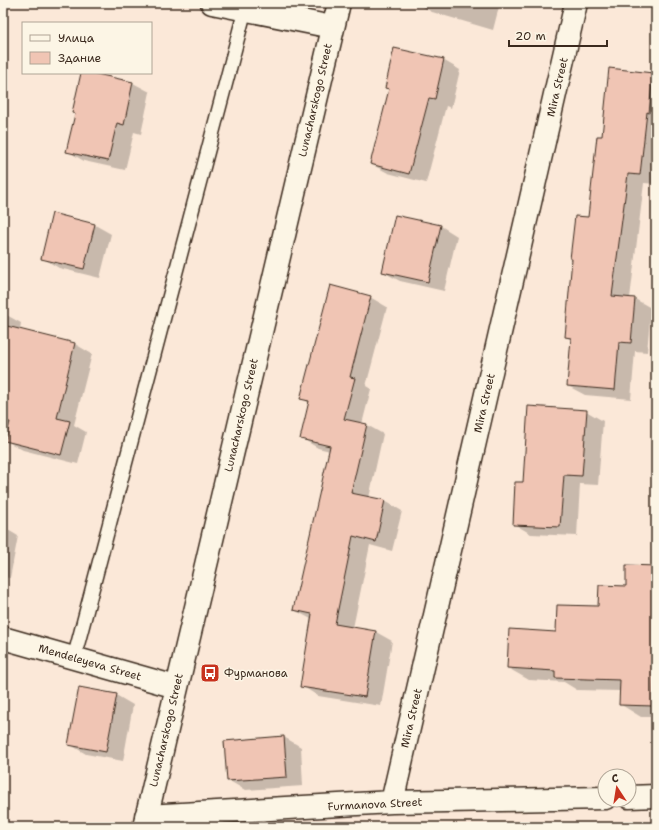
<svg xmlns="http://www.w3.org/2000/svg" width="659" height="830" font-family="'Shantell Sans',sans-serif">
<rect width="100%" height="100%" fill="#fbe8d8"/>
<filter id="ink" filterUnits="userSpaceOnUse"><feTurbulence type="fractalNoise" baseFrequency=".025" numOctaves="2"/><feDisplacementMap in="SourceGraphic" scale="8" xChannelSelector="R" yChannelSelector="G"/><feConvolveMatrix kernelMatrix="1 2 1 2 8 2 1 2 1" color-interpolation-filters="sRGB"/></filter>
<g filter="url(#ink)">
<!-- shadow -->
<path fill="#0003" d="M415,3h85l-7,27 -61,-18z
M443,60l17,10 -9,38 -5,-2 -20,77 -38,-10 -17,-9 19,-74 -4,-3z
M610,69l43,5 3,2v108l-12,-1 -14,115 5,1 16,9 -4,44 -12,-1 -4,48 -46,-4 -17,-9 4,-46 -6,-3 37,-199z
M82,73l51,10 17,9 -9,42 -7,-2 -9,38 -41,-9 -17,-10 8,-37 -2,-1z
M95,225l16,9 -11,44 -41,-10 -17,-10z
M441,226l16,10 -13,55 -44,-10 -17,-9z
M370,297l17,10 -21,79 5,3 -9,35 5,1 16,9 -14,64 16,3 17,10 -10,40 -22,-6 -17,83 23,4 16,9 -11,65 -63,-10 -16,-10 11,-66 -19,-10 36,-159 -12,-3 -17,-10 8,-35 -8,-5z
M3,313l18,10 -5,31 -13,-2z
M38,335l37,9 17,10 -18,71 12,7 -8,32 -55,-14 -17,-9z
M586,411l17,10 -5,64 -18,-1 -3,52 -46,-2 -17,-10 10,-41z
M3,527l15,9 -8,42 -7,-1z
M627,566l29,1v150h-15l-21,-13v-13l-43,-1 -13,-8 -35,-2 -21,-12 49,-35 42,-26 28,-20z
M116,695l17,10 -10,56 -37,-7 -17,-10z
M284,737l17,10 2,39 -58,4 -17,-10 -3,-38z"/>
<!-- building -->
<path fill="#f0c5b4" stroke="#3b2a1e" d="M394,48l50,11 -9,40 -6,-1 -20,76 -39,-10 19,-75 -4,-1z
M609,68l44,5 -4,40 -2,-1 -7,63 -12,-1 -16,122 23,2 -4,45 -12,-1 -4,48 -48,-4 4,-48 -6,-1 7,-78h-2l5,-43 13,1 9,-81h5z
M81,73h11l41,9 -9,43 -7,-2 -9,38 -42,-9 9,-38 -3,-1z
M52,213l43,11 -11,45 -43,-10z
M395,215l46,10 -13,57 -46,-10z
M330,285l41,11 -21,81 5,1 -11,41 23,5 -16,69 34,7 -9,42 -23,-6 -18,88 41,7 -11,66 -65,-10 12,-73 -19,-4 37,-164 -30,-7 9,-38 -9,-2z
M3,325l72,18 -18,75 13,3 -9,34 -56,-14 5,-19h-7z
M528,406l59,4 -5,66 -18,-1 -4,52 -47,-2 2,-43h8z
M626,565l30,1 -3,140 -34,-1 1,-25 -65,-2v-7l-48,-3 2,-39 47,3 1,-27 41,1 1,-21 27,1z
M79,687l38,7 -11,58 -38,-7z
M284,736l3,41 -60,4 -3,-40z"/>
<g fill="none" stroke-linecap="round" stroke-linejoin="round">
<defs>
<path id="lane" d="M74,658l171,-648"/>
<path id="street" d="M212,3l120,24
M3,638l173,49
M629,797l27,-1
M392,802l184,-799
M146,816l246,-14 213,-4"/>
<path id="secondary" d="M144,827l195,-824"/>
</defs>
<!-- lane casing -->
<use href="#lane" stroke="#3b2a1e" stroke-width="16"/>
<!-- street casing -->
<use href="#street" stroke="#3b2a1e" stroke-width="25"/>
<!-- secondary casing -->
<use href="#secondary" stroke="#3b2a1e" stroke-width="25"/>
<!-- lane -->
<use href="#lane" stroke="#fcf5e5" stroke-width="13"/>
<!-- street -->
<use href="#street" stroke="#fcf5e5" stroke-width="22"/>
<!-- secondary -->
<use href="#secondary" stroke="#fcf5e5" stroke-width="22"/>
</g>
</g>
<!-- icons -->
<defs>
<symbol id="bus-square" viewBox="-11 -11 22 22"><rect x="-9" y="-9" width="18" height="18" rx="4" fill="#c8321e" stroke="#fcf5e5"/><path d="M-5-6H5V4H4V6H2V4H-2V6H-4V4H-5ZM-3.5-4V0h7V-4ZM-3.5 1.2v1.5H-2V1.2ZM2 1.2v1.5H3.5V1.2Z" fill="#fff"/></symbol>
</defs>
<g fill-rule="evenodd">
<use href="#bus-square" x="199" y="662" width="22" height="22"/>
</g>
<g text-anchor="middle" stroke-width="3" stroke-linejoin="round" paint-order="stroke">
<!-- street labels -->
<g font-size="11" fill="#3b2a1e" stroke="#fcf5e5">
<text transform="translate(557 87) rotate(-77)" y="4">Mira Street</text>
<text transform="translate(315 100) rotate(-77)" y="4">Lunacharskogo Street</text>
<text transform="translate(484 403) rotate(-77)" y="4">Mira Street</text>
<text transform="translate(241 415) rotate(-77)" y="4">Lunacharskogo Street</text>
<text transform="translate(90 662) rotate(16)" y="4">Mendeleyeva Street</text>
<text transform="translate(411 718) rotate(-77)" y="4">Mira Street</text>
<text transform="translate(166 730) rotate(-77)" y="4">Lunacharskogo Street</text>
<text transform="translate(375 804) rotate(-3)" y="4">Furmanova Street</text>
</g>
<!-- poi labels -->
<g font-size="11" fill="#3b2a1e" stroke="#fcf5e5" text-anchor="start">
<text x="224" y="677">Фурманова</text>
</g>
</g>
<!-- margin -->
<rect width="659" height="830" fill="none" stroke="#fcf5e5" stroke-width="16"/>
<rect x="8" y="8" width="643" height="814" fill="none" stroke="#3b2a1e" stroke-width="1.5" filter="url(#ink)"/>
<!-- legend -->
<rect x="22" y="22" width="130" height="52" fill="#fcf5e5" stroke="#afa495"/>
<rect x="30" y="35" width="20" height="6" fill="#fcf5e5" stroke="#afa495"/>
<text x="58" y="42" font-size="12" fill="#3b2a1e">Улица</text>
<rect x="30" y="52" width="20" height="12" fill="#f0c5b4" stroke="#afa495"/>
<text x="58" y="62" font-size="12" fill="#3b2a1e">Здание</text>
<!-- north arrow -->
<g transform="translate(617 788) rotate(348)"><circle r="19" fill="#fcf5e5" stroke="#afa495"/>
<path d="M0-3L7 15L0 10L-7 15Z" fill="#c8321e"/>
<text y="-6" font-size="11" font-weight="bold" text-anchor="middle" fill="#3b2a1e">С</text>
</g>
<!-- scale -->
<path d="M509 40v6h98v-6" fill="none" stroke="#3b2a1e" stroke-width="2"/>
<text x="515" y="40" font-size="12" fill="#3b2a1e" stroke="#fcf5e5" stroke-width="3" paint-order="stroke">20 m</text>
</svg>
